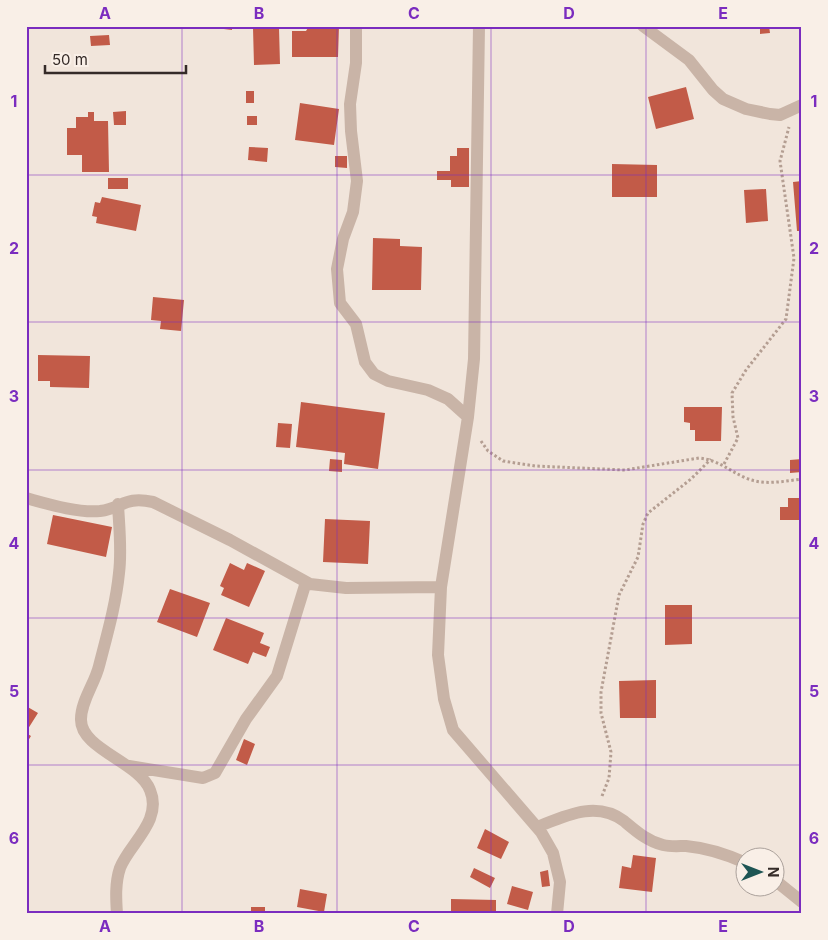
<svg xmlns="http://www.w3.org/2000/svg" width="828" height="940" font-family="Inter,sans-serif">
<rect width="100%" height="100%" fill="#f1e5db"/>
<!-- building -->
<path fill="#c25b48" d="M199,26h33v4z
M309,26h30l-1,31h-46v-26h14z
M666,26h40v2h-40z
M760,26h9l1,7 -10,1z
M253,28h26l1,36 -26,1z
M109,35l1,10 -19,1 -1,-10z
M686,87l8,32 -38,10 -8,-32z
M246,91h8v12h-8z
M300,103l39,6 -5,36 -39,-5z
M126,111v14h-12l-1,-13z
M88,112h6v9h14l1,51h-27v-17h-15v-27h9v-11h12z
M247,116h10v9h-10z
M249,147l19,1 -1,14 -19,-2z
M457,148h12v39h-18v-7h-14v-9h13v-15h7z
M335,156h12v12l-12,-1z
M612,164l45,1v32h-45z
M108,178h20v11h-20z
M802,181v50h-5l-4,-49z
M766,189l2,32 -22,2 -2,-33z
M102,197l39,8 -5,26 -40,-8 1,-6 -5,-1 3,-14 5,1z
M373,238l27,1v7l22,1 -1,43h-49z
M153,297l31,3 -3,31 -21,-2 1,-8 -10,-1z
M38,355l52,1 -1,32 -39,-1v-6h-12z
M301,402l84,11 -7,56 -34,-5 1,-11 -49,-6z
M684,407h38l-1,34h-26v-11h-5v-7l-6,-1z
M278,423l14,1 -2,24 -14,-1z
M330,459l12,1v12l-13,-1z
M802,459v13l-12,1v-13z
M788,498h13v22h-21v-13h8z
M53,515l59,12 -6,30 -59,-13z
M325,519l45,2 -2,43 -45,-2z
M230,563l14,7 3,-7 18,8 -16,36 -28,-12 3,-7 -4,-2z
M170,589l40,14 -13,34 -40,-15z
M665,605h27v39l-27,1z
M226,618l38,15 -4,10 10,4 -4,10 -13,-5 -5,12 -35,-14z
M656,680v38h-36l-1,-37z
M26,706l12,7 -12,19z
M26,733l5,3 -5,8z
M244,739l11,5 -8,21 -11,-5z
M485,829l24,13 -8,17 -24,-11z
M633,855l23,3 -4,34 -33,-4 3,-22 9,2z
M474,868l21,10 -5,10 -20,-11z
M548,870l2,16 -8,1 -2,-15z
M512,886l21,6 -5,18 -21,-6z
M300,889l27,5 -3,18 -27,-5z
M451,899l45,1v14h-45z
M251,907h14v7h-14z"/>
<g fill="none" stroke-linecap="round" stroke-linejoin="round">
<!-- path -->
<path stroke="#b49e92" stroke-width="3" stroke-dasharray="2.5 2.5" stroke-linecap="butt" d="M481,441l7,10 15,10 32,5 90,4 74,-12c20,2 30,13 47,20 18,8 38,3 56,1
M724,464l14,-26 -5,-21 -1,-24 14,-23 40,-51 8,-61 -14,-97 9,-34
M602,796l7,-18 2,-26 -10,-39v-21l18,-97 19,-38 5,-33 5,-11 43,-34 20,-20"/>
<!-- minor -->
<path stroke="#c9b4a7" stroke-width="12" d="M356,26v37l-6,41 1,27 6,50 -4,31 -10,27 -6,30 3,34 16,21 9,38 9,12 14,7 40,9 20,9 20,18
M479,26l-5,333 -6,58 -27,170 -3,68 6,44 9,31 88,102 12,21 7,29 -3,32
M643,26l46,34 24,30 10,9 23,10 24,5 10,1 22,-10
M26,498c22,6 51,15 74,13 23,-3 24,-15 53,-9l77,38 80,44 36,4 95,-1
M129,766l74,12 12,-5 31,-54 31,-43 29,-94
M537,827c28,-11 59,-27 87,-6 12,10 23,20 39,24 8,2 16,1 23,1 22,2 40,8 60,17
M776,881l26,21
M117,914c-1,-15 -2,-31 3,-46 9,-24 43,-47 30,-78 -11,-28 -70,-41 -69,-71 0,-18 14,-36 18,-53 8,-31 17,-62 20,-93 3,-23 0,-47 -1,-69"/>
</g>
<!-- grid -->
<path fill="none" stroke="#7b2cbf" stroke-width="1" stroke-opacity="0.55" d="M182,26v888M337,26v888M491,26v888M646,26v888M26,175h776M26,322h776M26,470h776M26,618h776M26,765h776"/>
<!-- border -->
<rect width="828" height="940" fill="none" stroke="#f9efe7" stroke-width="55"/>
<!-- north arrow -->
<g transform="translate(760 872) rotate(90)"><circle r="24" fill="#f9efe7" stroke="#aba19b"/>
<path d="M0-4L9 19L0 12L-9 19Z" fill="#1e5554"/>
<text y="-8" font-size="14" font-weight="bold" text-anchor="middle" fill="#352b28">N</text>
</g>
<!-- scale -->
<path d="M45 65v8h141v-8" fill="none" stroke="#352b28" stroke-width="2.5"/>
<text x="52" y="65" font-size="15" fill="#352b28" stroke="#f9efe7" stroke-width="4" paint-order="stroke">50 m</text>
<rect x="28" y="28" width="772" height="884" fill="none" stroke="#7b2cbf" stroke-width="2"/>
<g font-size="16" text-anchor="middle" font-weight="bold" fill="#7b2cbf">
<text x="105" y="19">A</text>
<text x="259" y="19">B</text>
<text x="414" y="19">C</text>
<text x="569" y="19">D</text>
<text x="723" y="19">E</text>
<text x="14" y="107">1</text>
<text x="814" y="107">1</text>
<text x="14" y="254">2</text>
<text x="814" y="254">2</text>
<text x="14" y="402">3</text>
<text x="814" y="402">3</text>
<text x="14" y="549">4</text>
<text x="814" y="549">4</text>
<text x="14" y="697">5</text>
<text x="814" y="697">5</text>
<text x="14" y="844">6</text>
<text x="814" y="844">6</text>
<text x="105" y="932">A</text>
<text x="259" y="932">B</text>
<text x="414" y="932">C</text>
<text x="569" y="932">D</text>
<text x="723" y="932">E</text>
</g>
</svg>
